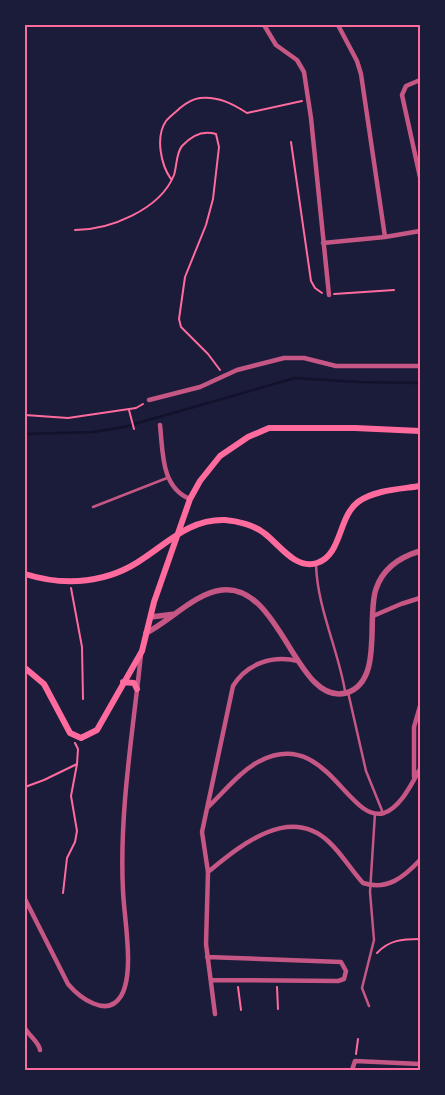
<svg xmlns="http://www.w3.org/2000/svg" width="445" height="1095" font-family="Figtree,sans-serif">
<rect width="100%" height="100%" fill="#1b1b3a"/>
<g fill="none" stroke-linecap="round" stroke-linejoin="round">
<!-- stream -->
<path stroke="#12122b" stroke-width="2.5" d="M25,434l68,-2 31,-5 171,-49 64,4 61,1"/>
<!-- path -->
<path stroke="#ff6b9d" stroke-width="2" d="M291,142l20,139 4,7 7,5
M171,179c-10,-14 -16,-42 -5,-58 4,-5 10,-9 14,-13 6,-5 13,-9 20,-10 18,-2 33,6 47,15l55,-12
M75,230c34,0 85,-20 99,-55 3,-9 2,-22 8,-29 9,-10 21,-16 34,-12l3,13 -6,52 -7,26 -21,52 -6,42 2,8 27,27 12,16
M334,294l60,-4
M129,410l5,19
M25,415l43,3 68,-10 7,-4
M71,588l11,59 1,52
M25,787l19,-7 33,-16
M63,893l4,-35 8,-16 2,-11 -6,-35 6,-32 1,-15 -3,-6
M377,953c12,-13 25,-14 43,-14
M238,987l3,23
M277,987l1,22
M356,1054l2,-15"/>
<!-- service -->
<path stroke="#c65784" stroke-width="2.5" d="M93,507l74,-29
M316,564c1,43 22,85 29,127
M348,692l18,79 17,42
M369,1006l-7,-18 12,-48 -4,-48 5,-79"/>
<!-- minor -->
<path stroke="#c65784" stroke-width="4.5" d="M264,25l12,20 21,15 7,12 7,46 18,177
M338,25l19,36 4,13 24,163
M420,80l-14,6 -4,9 18,82
M323,243l62,-6 35,-6
M149,400l51,-13 37,-17 47,-12h20l32,8h84
M160,425c3,28 1,62 30,74
M373,616l28,-12 19,-6
M414,777v-50l6,-21
M208,807c16,-15 32,-36 52,-46 66,-34 88,63 124,52 17,-6 28,-30 36,-44
M208,872c32,-26 81,-68 121,-30 13,12 22,28 34,41 24,8 41,-6 57,-23
M25,899l43,85c11,13 39,35 53,12 14,-23 3,-78 2,-105 -4,-79 10,-159 18,-237
M207,957l134,5 5,9 -2,8 -6,2 -127,-1
M215,1014l-9,-70 2,-72 -6,-40 31,-146c14,-23 40,-31 65,-25
M25,1028c4,8 14,14 15,22
M352,1070l3,-9 65,3"/>
<!-- tertiary -->
<path stroke="#c65784" stroke-width="5.5" d="M151,617l24,-3
M146,633c24,-12 49,-40 76,-43 59,-7 74,116 124,103 38,-11 20,-76 30,-104 7,-21 24,-32 44,-38"/>
<!-- secondary -->
<path stroke="#ff6b9d" stroke-width="6" d="M25,574c41,13 84,9 119,-16 27,-18 47,-39 81,-38 12,1 29,5 39,13 15,11 31,37 53,30 25,-8 21,-46 41,-61 16,-12 43,-13 62,-16
M25,668l19,16 26,49 11,5 16,-8 45,-79 12,-49 36,-103 10,-18 20,-25 28,-19 21,-9h86l65,3
M123,682l11,1 3,6"/>
</g>
<!-- border -->
<rect width="445" height="1095" fill="none" stroke="#1b1b3a" stroke-width="52"/>
<rect x="26" y="26" width="393" height="1043" fill="none" stroke="#ff6b9d" stroke-width="2"/>
</svg>
